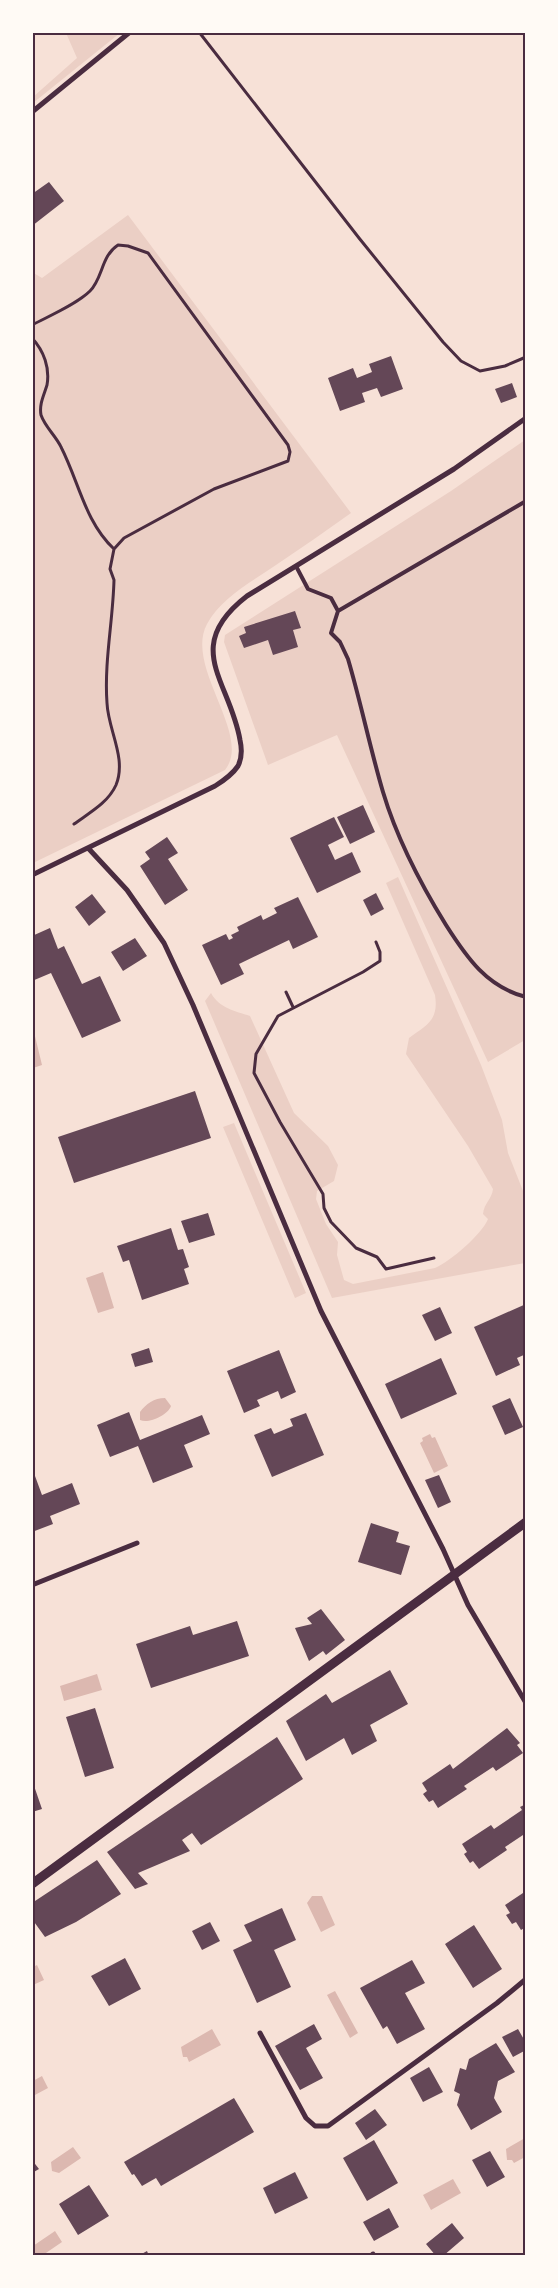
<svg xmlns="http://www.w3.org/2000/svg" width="558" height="2288" font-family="'Varela Round',sans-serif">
<rect width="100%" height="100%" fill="#f7e1d7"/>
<!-- green -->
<path fill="#ebcfc5" d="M66,33h54l-87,70v-6l44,-39z
M128,215l223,298c-25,18 -50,35 -75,52 -25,17 -55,33 -69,59 -23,43 46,111 18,146l-192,93 -1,-591 10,6z
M525,440v600l-37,22 -151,-327 -69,30 -44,-123 1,-7 226,-144z
M398,877l83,188 21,55 6,33 17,43v67l-193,35 -127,-297 6,-8c8,15 24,18 39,23l44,97 34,33 10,19 -4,16 -17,10 -1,8 10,25 12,18 -1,13 7,25 9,4 82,-16c16,-7 47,-34 53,-49l-5,-5c1,-11 9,-15 10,-25l-25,-43 -62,-92 3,-16c18,-13 30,-18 26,-43l-49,-112z
M234,1123l72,170 -11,5 -72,-171z"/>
<!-- water -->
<path fill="#dcb8b0" d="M33,1028l9,37 -9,3 -1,-40z
M103,1272l11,36 -16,5 -12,-35z
M165,1398l6,8c-3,9 -22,18 -31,14v-8c6,-8 14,-14 25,-14z
M430,1434l2,4 3,-1 13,29 -14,7 -14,-30 3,-2 -1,-3z
M97,1674l5,16 -38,11 -4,-15z
M312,1896h10l13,29 -14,7 -14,-29z
M37,1965l7,15 -11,5v-18z
M335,1991l23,42 -8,5 -23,-43z
M212,2029l9,16 -32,17 -2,-5h-4l-2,-10z
M42,2076l6,12 -15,8v-15z
M525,2138v19l-11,6 -2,-3h-5l-1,-11z
M73,2147l8,11 -22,15 -7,-2 -1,-9z
M453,2179l8,14 -30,17 -8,-15z
M55,2231l7,11 -19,13h-10v-9z"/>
<!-- building -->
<path fill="#644757" d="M49,182l15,19 -32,25v-32z
M391,356l12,33 -22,8 -4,-9 -15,5 3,9 -25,9 -12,-33 25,-10 4,10 15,-6 -3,-8z
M512,383l5,14 -16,6 -6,-14z
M295,611l6,17 -8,2 5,17 -25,8 -5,-15 -24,8 -5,-12 7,-3 -2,-6z
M363,805l12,27 -25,12 -13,-27z
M334,817l10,20 -16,8 7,15 17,-8 9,20 -44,21 -27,-55z
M167,837l11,16 -10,6 20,31 -23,15 -25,-39 10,-7 -5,-7z
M376,893l8,16 -13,7 -8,-16z
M92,894l14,18 -17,14 -14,-19z
M298,897l20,40 -25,12 -4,-9 -50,24 5,10 -23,11 -19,-40 24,-11 3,6 4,-2 -2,-3 8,-4 -2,-4 24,-12 2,5 14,-7 -3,-5z
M50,928l8,21 6,-3 18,38 18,-8 21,45 -39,17 -31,-65 -19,8v-45z
M135,938l12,18 -24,15 -12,-19z
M195,1091l16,47 -137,45 -16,-46z
M208,1213l7,22 -26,8 -8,-22z
M171,1228l7,22 5,-1 6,18 -5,2 5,15 -47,16 -13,-40 -6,2 -6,-16z
M526,1304v50l-9,4 3,7 -24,11 -22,-49z
M440,1307l12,26 -17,8 -13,-26z
M149,1348l4,14 -18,5 -4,-13z
M279,1350l17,42 -15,7 -3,-8 -21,9 3,6 -16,7 -17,-42z
M441,1358l16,36 -56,25 -16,-35z
M510,1398l13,29 -18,8 -13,-29z
M129,1412l11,28 62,-25 8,19 -26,11 9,22 -40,16 -15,-37 -28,11 -13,-32z
M306,1413l18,42 -52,22 -18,-42 17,-7 3,6 19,-8 -3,-7z
M439,1475l12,27 -13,6 -13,-28z
M35,1476l7,19 30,-12 8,21 -30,12 3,8 -21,8v-55z
M371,1523l28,9 -3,10 14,4 -9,29 -43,-13z
M321,1609l24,31 -19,15 -3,-4 -14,10 -14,-33 17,-4 -5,-6z
M237,1621l12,35 -98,32 -15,-44 54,-18 3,9z
M390,1670l18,34 -38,21 7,16 -25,14 -8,-17 -38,23 -20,-40 40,-27 6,9z
M95,1708l19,60 -29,9 -19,-60z
M507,1728l13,15 -3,2 6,8 -27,18 -3,-4 -29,19 3,3 -29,19 -5,-8 -4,2 -6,-8 4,-3 -5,-8 28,-19 3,5z
M277,1737l26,42 -102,66 -9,-12 -10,7 8,11 -52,22 10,11 -13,5 -28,-37z
M32,1780l10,29 -10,3z
M526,1804v29l-21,14 2,3 -28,19 -6,-8 -3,2 -6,-9 3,-2 -5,-8 29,-19 3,4 28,-19 -2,-3z
M97,1860l24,34 -45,28 -31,15 -13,-18v-16z
M526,1891v36l-5,3 -5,-8 -4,2 -6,-9 4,-2 -5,-8z
M282,1908l14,32 -22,10 17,37 -34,16 -24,-53 19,-9 -8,-16z
M210,1922l10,19 -18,9 -10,-19z
M474,1925l28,44 -29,19 -28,-44z
M125,1958l16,31 -32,17 -18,-30z
M412,1960l13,23 -20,10 20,36 -28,15 -10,-18 -4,3 -23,-41z
M314,2024l8,15 -16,9 17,30 -23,12 -25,-44z
M518,2029l8,14v7l-13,7 -11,-20z
M496,2043l19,29 -17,9 -4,17 8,14 -31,18 -14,-25 3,-11 -6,-3 6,-23 6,2 3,-11z
M429,2067l14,25 -20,10 -13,-24z
M234,2098l20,34 -93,54 -5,-8 -14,8 -8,-12 -2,1 -8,-13z
M375,2109l12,16 -21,15 -11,-17z
M374,2140l24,43 -31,18 -24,-43z
M490,2151l15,26 -18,10 -15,-27z
M32,2160l7,9 -7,4z
M295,2172l13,26 -33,16 -12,-26z
M89,2185l20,31 -31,19 -19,-31z
M389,2208l10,19 -25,14 -11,-19z
M452,2223l12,15 -21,18h-7l-10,-12z
M147,2251l2,5h-11z"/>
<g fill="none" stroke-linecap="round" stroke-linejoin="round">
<!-- path -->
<path stroke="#4a2c40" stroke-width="3" d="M199,32l160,206 84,104 18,19 19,10 25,-5 21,-9
M32,325c17,-9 45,-21 58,-34 13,-13 11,-35 28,-46l10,1 20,7 140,192 2,7 -2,9 -74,28 -90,49 -10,11 -4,20 4,11c-1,41 -10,82 -7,123 1,27 20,55 9,82 -8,18 -27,28 -42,39
M32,338c12,13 18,30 15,47 -3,10 -8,19 -6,30 4,12 15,21 20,32 18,35 24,75 53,102
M376,942l4,10v9l-17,11 -85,44 -22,38 -2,19 26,49 43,72 1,14 7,14 25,26 21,9 9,12 48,-11
M286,992l7,15"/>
<!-- service -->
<path stroke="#4a2c40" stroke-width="4" d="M526,501l-188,110 -7,22 9,9 8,17c13,44 22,89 35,133 14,47 37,91 63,133 21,33 41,62 80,72
M297,568l11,21 23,9 7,13"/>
<!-- minor -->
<path stroke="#4a2c40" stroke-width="5" d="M32,112l98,-80
M89,849l38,41 37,53 29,62 128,306 122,238 25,56 58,98
M32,875l183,-89c8,-5 17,-11 23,-20 4,-8 4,-17 2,-26 -10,-59 -59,-93 7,-144l207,-127 72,-51
M32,1585l105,-42
M260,2033l46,85 9,8h13l169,-123 29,-24
M373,2254l1,2"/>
<!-- tertiary -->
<path stroke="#4a2c40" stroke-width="9" d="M32,1884l494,-362"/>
</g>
<!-- border -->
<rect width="558" height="2288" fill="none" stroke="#fffaf5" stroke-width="68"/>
<rect x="34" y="34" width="490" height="2220" fill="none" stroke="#4a2c40" stroke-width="2"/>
</svg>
